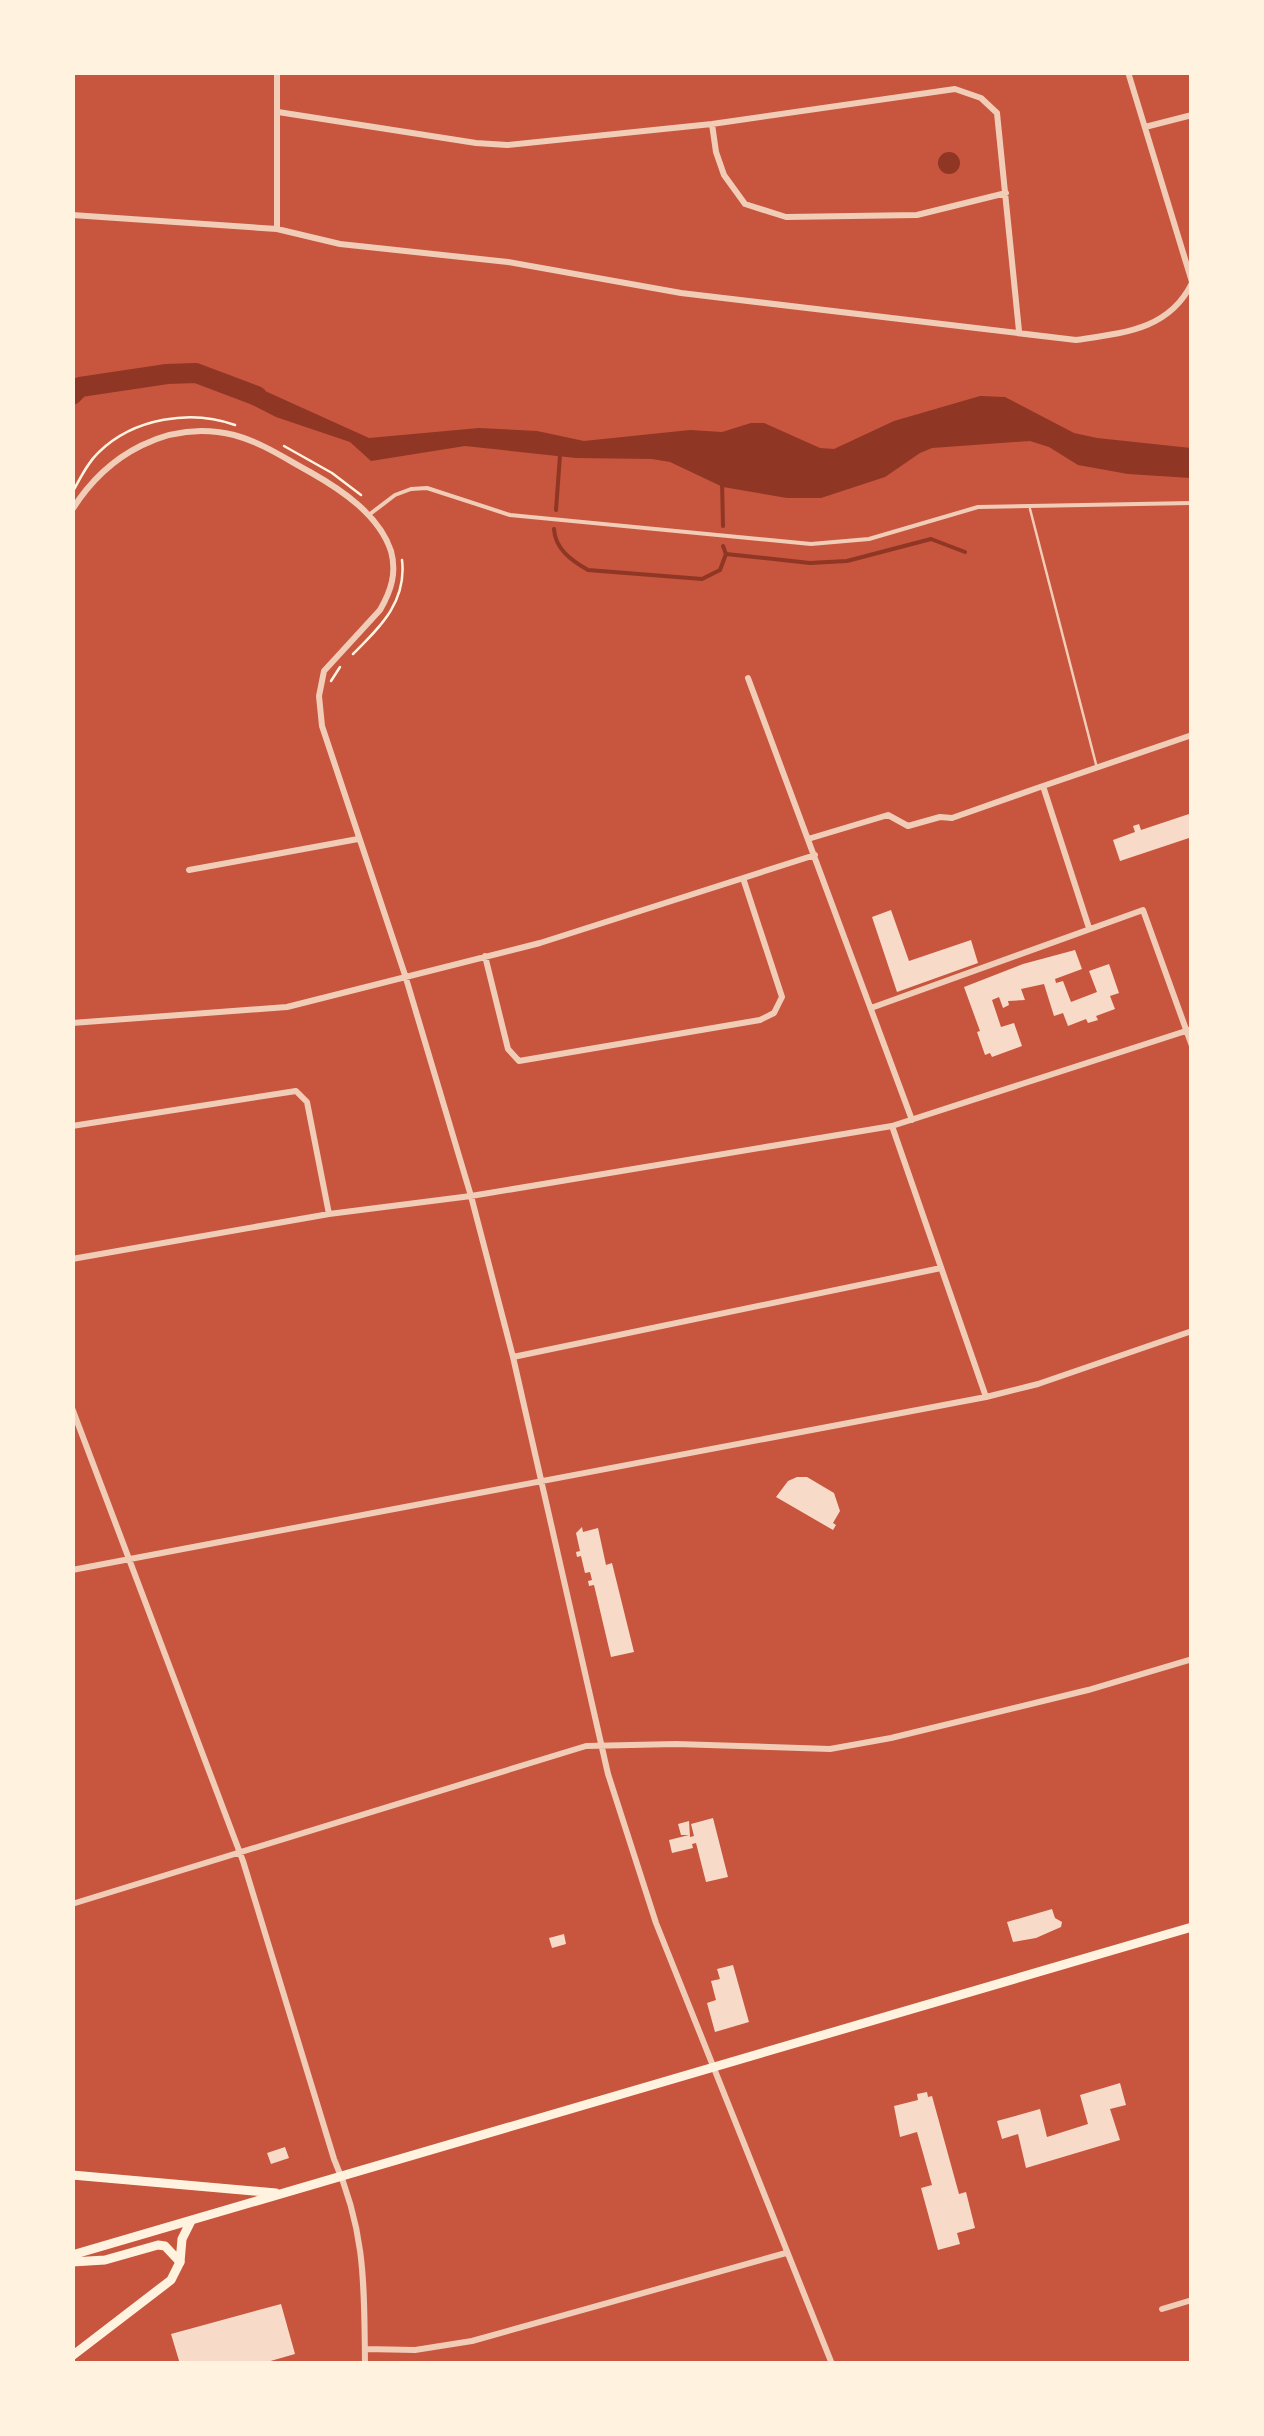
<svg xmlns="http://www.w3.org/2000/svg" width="1264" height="2436" font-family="Manrope,sans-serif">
<rect width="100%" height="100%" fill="#c8553d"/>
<!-- water -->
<path fill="#8f3625" d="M938 163a11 11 0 1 1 22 0a11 11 0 1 1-22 0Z
M241,380l128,58 110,-10 58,3 47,10 106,-11 32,2 29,-9h13l56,25 14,1 60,-28 86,-25 25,1 69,36 23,5 94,10v30l-63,-4 -50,-9 -29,-18 -19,-6 -98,7 -12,5 -35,24 -64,21h-34l-64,-11 -53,-25 -18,-3 -76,-1 -111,-12 -94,15 -21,-19 -74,-25 -51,-26z"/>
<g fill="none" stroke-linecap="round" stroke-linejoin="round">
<!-- stream -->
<path stroke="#8f3625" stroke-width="4" d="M722,481l1,45
M556,510l4,-55
M554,529c1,20 18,32 34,41l114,9 18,-9 6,-16 -3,-8
M726,554l84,9 37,-2 84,-22 34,13"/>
<!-- river -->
<path stroke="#8f3625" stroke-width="20" d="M72,395l8,-8 87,-13 29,-1 61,23"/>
</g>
<!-- building -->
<path fill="#f7dbc8" d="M1192,813v24l-72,24 -7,-21 22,-8 -2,-6 6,-2 2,6z
M891,910l18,51 62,-21 7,23 -81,29 -25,-75z
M1075,950l7,19 -27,10 1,4 7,-2 8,21 26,-10 -8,-21 20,-7 10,29 -9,3 5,13 -19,7 2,4 -10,3 -2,-4 -18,7 -5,-13 -9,3 -10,-32 -23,5 4,11 -17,1 1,4 -6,3 -4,-11 -7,3 9,27 13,-4 8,23 -30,11 -2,-4 -5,2 -8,-23 3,-1 -16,-44 59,-23z
M797,1477h10l27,16 6,18 -7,12 3,2 -3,5 -57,-33 12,-16z
M582,1527l1,5 15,-4 8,37 6,-2 22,89 -23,5 -17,-72 -5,1 -1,-5 4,-1 -2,-8 -5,1 -4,-17 -4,1 -1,-5 4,-1 -4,-18z
M713,1818l15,59 -22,5 -10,-39 -4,1 1,4 -21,5 -3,-13 20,-5h-8l-3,-11 11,-3 1,16 4,-1 -3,-12z
M1052,1909l3,9 7,4 -1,5 -25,11 -23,4 -6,-20z
M564,1934l2,10 -14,4 -3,-10z
M733,1965l16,57 -34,10 -8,-29 9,-3 -5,-19 9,-2 -3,-10z
M1120,2083l6,22 -16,4 10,31 -94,28 -8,-34 -16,5 -5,-18 43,-12 7,28 41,-13 -8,-29z
M927,2092l1,5 4,-1 27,98 7,-2 9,36 -18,5 3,11 -22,6 -17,-62 11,-3 -15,-53 -17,5 -6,-31 24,-6 -1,-6z
M285,2147l4,11 -18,6 -4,-11z
M281,2304l14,50 -35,10h-80l-9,-30z"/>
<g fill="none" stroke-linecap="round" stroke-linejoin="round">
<!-- path -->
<path stroke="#fff3e0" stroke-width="2.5" d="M284,446l48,27 29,22
M72,493c8,-14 15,-30 27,-41 35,-34 92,-43 136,-27
M353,654c27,-27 54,-52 49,-94
M331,681l9,-14"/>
<!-- service -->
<path stroke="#f1ccb7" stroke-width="2.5" d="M1030,509l67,259"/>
<!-- pedestrian -->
<path stroke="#f1ccb7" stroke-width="4" d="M370,514l25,-19 16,-6 16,-1 83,27 301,29 58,-5 109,-32 214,-4"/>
<!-- minor -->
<path stroke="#f1ccb7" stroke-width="6" d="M277,72v157
M1128,72l64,210
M278,112l198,31 31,2 205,-21 243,-35 26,9 16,15 22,218
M712,124l4,28 8,23 21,29 41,13 131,-2 89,-22
M1145,127l47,-12
M72,215l205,14 63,15 168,18 173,31 395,47c47,-7 93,-10 116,-57
M72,510c35,-56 96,-91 162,-75 27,7 52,24 76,37 32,18 69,43 81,79 6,22 0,40 -11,59l-56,61 -5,25 3,30 83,249 66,221 42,161 95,417 48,149 176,441
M748,678l164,442
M808,839l80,-24 20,11 32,-9 12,1 91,-32
M189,870l169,-31
M1089,928l-46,-142 149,-51
M485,956l23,93 11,12 241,-41 14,-7 8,-16 -39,-119
M871,1008l272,-98 49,136
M72,1023l215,-16 253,-64 275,-88
M72,1126l224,-35 11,11 22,112
M892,1126l94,271
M72,1259l257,-45 142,-18 421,-70 300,-97
M513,1357l428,-89
M72,1408l171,453 91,298c32,73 30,126 31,205
M72,1570l914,-173 52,-13 154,-53
M72,1904l514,-158 90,-2 154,5 61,-11 197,-48 104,-31
M1162,2309l30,-9
M365,2349l50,1 57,-9 314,-88"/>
<!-- secondary -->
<path stroke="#fff3e0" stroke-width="9" d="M72,2356l99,-76 9,-18"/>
<!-- primary -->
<path stroke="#fff3e0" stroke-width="9" d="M72,2175l204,18
M72,2255l1120,-328
M72,2262l33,-2 53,-15 7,1 15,16
M180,2262l2,-23 9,-18"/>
</g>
<!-- border -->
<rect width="1264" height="2436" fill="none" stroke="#fff3e0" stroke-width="150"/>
</svg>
